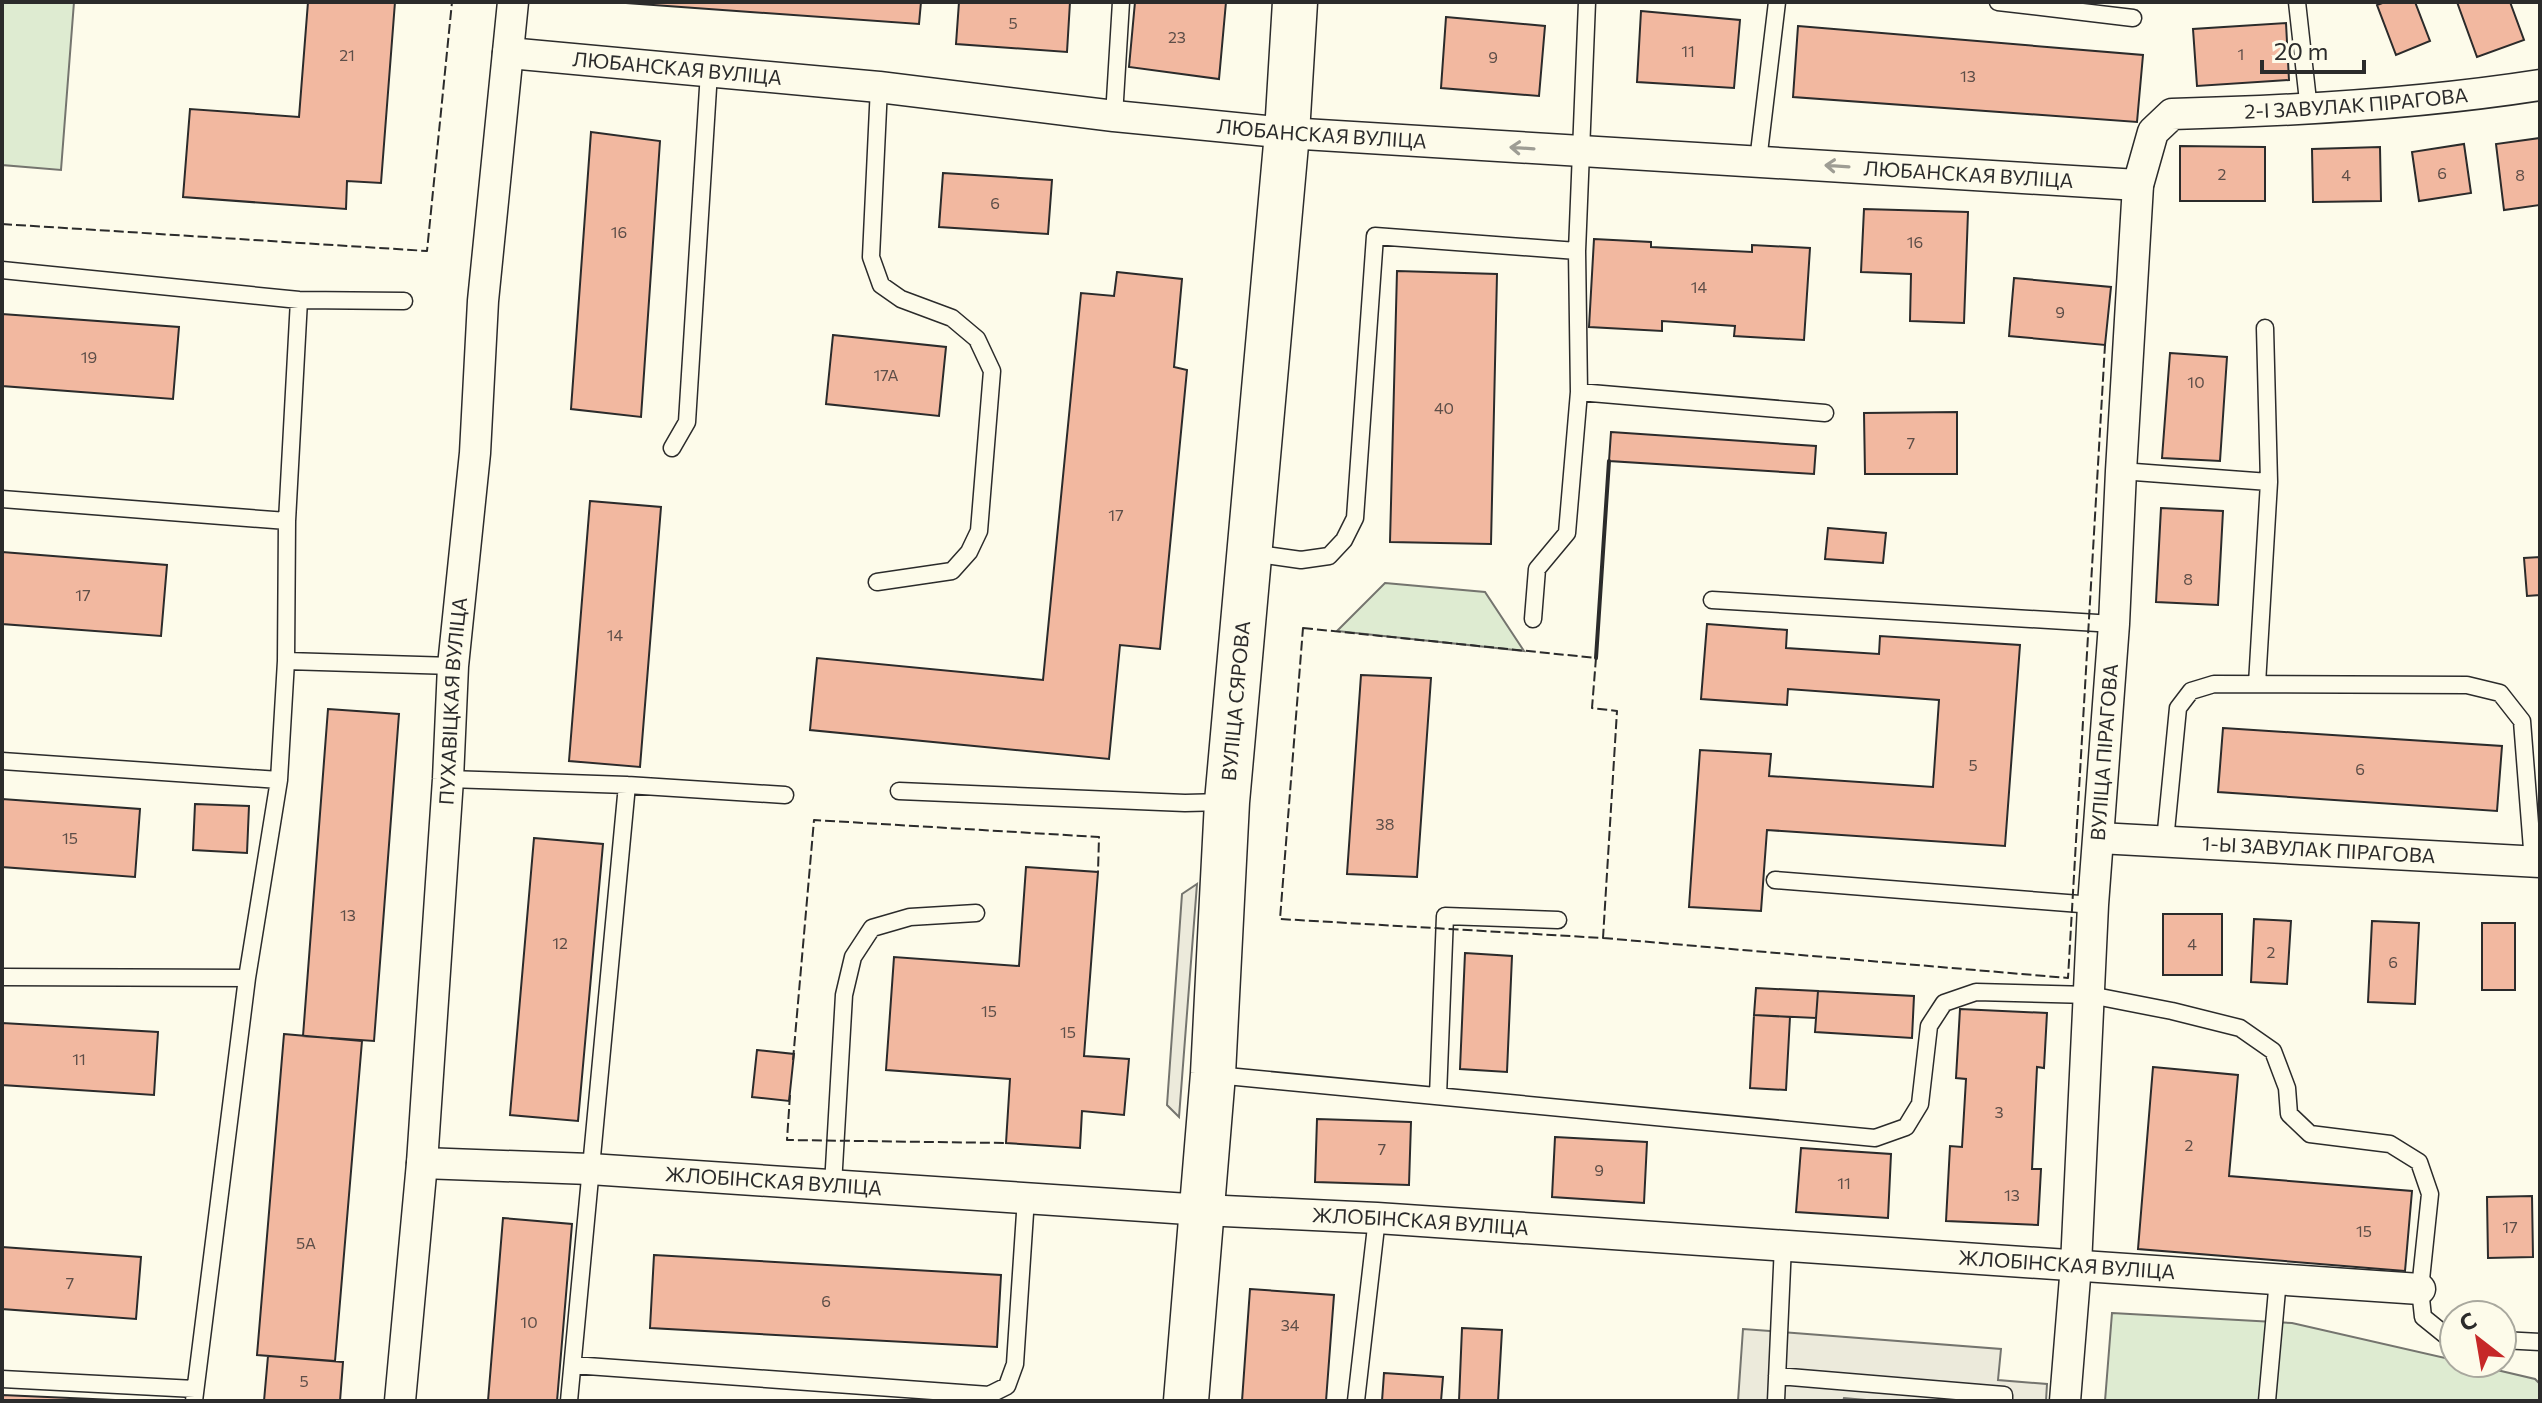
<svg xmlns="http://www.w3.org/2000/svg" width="2542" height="1403" font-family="Commissioner,sans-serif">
<rect width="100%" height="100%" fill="#fdfbea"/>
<!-- green -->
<path fill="#deebd1" stroke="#74746e" stroke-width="2" d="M2,2h72l-13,168 -59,-5z
M1385,583l100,9 39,59 -187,-20z
M2112,1313l180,10 162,37v3h13l68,16 5,5v17h-435z"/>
<!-- parking -->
<path fill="#eceadb" stroke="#74746e" stroke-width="2" d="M1197,884l-18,233 -12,-12 15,-211z
M1743,1329l258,20 -3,31 49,4 -1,17h-168l-34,-3 -1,3h-105z"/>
<!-- building -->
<path fill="#f2b8a0" stroke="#2b2b2b" stroke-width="2" d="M308,2h87l-14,181 -34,-2 -1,28 -163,-12 7,-88 109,8z
M612,2h309l-2,22z
M959,2h111l-3,50 -111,-8z
M1135,2h91l-7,77 -90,-12z
M2385,2h30l15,39 -34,14 -19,-50z
M2457,2h53l14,38 -47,17z
M1641,11l99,9 -6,68 -97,-6z
M1446,17l99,9 -6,70 -98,-8z
M2286,23l3,57 -92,6 -4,-57z
M1798,26l345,29 -6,67 -344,-25z
M591,132l69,9 -19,276 -70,-8z
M2540,138v67l-36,5 -8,-66z
M2464,144l7,49 -52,8 -7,-49z
M2180,146l85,1v54h-85z
M2380,147l1,54 -68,1 -1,-53z
M943,173l109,7 -4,54 -109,-7z
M1864,209l104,3 -4,111 -54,-2 1,-47 -50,-2z
M1594,239l57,3v5l101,5v-7l58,3 -6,92 -70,-4 1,-10 -73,-5v10l-73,-4z
M1397,271l100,3 -6,270 -101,-2z
M1117,272l65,7 -8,88 13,3 -27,279 -40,-4 -11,114 -299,-29 7,-72 226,22 38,-387 33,3z
M2014,278l97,9 -6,58 -96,-9z
M2,314l177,13 -6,72 -171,-13z
M833,335l113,12 -7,69 -113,-12z
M2170,353l57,4 -7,104 -58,-3z
M1957,412v62h-92l-1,-61z
M1611,432l205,14 -2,28 -205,-13z
M590,501l71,6 -21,260 -71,-6z
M2161,508l62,3 -5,94 -62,-3z
M1828,528l58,5 -3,30 -58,-4z
M2,552l165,13 -6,71 -159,-12z
M2540,557v38l-13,1 -3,-38z
M1707,624l80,6 -1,18 93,6 1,-18 140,9 -15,201 -238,-16 -6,81 -72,-4 11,-157 71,4 -2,22 164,11 6,-87 -151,-11 -1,16 -86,-6z
M1361,675l70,3 -14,199 -70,-3z
M328,709l71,5 -25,327 -71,-5z
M2223,728l279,18 -5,65 -279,-19z
M2,799l138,10 -5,68 -133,-10z
M195,804l54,2 -2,47 -54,-3z
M534,838l69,6 -25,277 -68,-6z
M1026,867l72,5 -14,184 45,3 -5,56 -42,-4 -2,37 -74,-5 4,-64 -124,-9 8,-113 125,9z
M2163,914h59v61h-59z
M2254,919l37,2 -4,63 -36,-2z
M2372,921l47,2 -4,81 -47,-2z
M2482,923h33v67h-33z
M1465,953l47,3 -5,116 -47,-3z
M1756,988l62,3 -2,27 -62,-3z
M1818,991l96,5 -2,42 -97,-6z
M1960,1009l87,4 -3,55 -7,-1 -5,102h9l-3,56 -92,-4 4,-75 12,1 4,-68 -10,-1z
M1754,1015l36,2 -4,73 -36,-2z
M2,1023l156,9 -4,63 -152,-10z
M284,1034l78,7 -27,320 -78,-6z
M757,1050l37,4 -5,47 -37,-4z
M2153,1067l85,8 -9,101 183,15 -7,80 -267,-22z
M1317,1119l94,3 -2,63 -94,-3z
M1555,1137l92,5 -3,61 -92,-6z
M1801,1148l90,6 -3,64 -92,-6z
M2532,1196l1,61 -45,1 -1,-61z
M503,1218l69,6 -15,177h-69z
M2,1247l139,10 -5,62 -134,-10z
M654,1255l347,20 -4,72 -347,-19z
M1250,1289l84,6 -8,106h-84z
M1462,1328l40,2 -4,71h-39z
M268,1356l75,6 -3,39h-76z
M1384,1373l59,4 -2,24h-59z
M2,1395l136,6h-136z"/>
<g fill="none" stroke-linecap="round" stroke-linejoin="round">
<defs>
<path id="lane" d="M1998,2l135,16
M2297,2l12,108
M1114,116l7,-114
M1758,161l19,-159
M2,270l297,30 105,1
M1579,392l246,21
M672,448l15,-26 22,-350
M2121,471l148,11
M2,499l285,22
M1251,553l50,7 28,-4 15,-16 11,-22 20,-282 202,15 10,-249
M877,582l75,-11 17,-19 10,-21 13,-160 -15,-32 -25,-21 -51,-19 -20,-14 -10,-28 8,-170
M1712,600l402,24
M1533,619l4,-50 30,-36 12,-141 -2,-141
M286,661l167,5
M2257,684l12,-202 -4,-154
M2,761l277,19
M448,779l179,6 158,10
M899,791l286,12 40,-1
M2165,841l13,-133 13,-17 23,-7 253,1 33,8 22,28 11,141
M1775,880l318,25
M2,977l245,1
M1216,1075l659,63 31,-11 14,-23 9,-78 15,-23 32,-11 114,3 82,16 68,17 33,23 14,37 2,26 21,20 80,10 29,18 11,32 -10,95 3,28 26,21h5
M1438,1096l7,-180 113,4
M833,1185l11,-190 9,-38 19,-29 38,-11 66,-4
M2502,1340l38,2
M573,1365l416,30 18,-9 8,-22 11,-166
M1777,1376l227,19v6
M2,1379l193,10
M194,1401l53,-423 32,-198 7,-119 1,-140 12,-221
M569,1401l58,-616
M1356,1401l21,-183
M1776,1401l7,-156
M2267,1401l11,-122"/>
<g id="street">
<path id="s1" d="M508,53l371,34 235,29 173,17 851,52"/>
<path id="s2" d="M2099,838l441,24"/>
<path id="s3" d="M422,1163l168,6 613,41 174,8 1043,71"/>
<path id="s4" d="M400,1401l22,-238 26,-384 5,-113 22,-213 8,-152 30,-299"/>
<path id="s5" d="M2065,1401l11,-136 17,-360 21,-281 7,-153 17,-286 15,-53 19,-18c123,-3 246,-10 368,-29"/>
</g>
<g id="secondary">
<path id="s6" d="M1186,1401l27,-327 14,-272 60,-669 8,-131"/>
</g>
</defs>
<!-- lane casing -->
<use href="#lane" stroke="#2b2b2b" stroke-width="19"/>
<!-- street casing -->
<use href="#street" stroke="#2b2b2b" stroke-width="33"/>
<!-- secondary casing -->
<use href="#secondary" stroke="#2b2b2b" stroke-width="47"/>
<!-- lane -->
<use href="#lane" stroke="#fdfbea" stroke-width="16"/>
<!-- street -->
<use href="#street" stroke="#fdfbea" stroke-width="30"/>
<!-- secondary -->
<use href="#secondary" stroke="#fdfbea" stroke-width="44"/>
<!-- fence -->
<path stroke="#2b2b2b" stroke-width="2" stroke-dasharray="10 4" stroke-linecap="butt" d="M2,224l425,27 25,-249
M1303,628l293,30 -4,50 25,3 -14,227 -323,-19z
M1603,938l465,40 37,-633
M793,1060l21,-240 285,17 -1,35
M790,1095l-3,45 219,3"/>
<!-- wall -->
<path stroke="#2b2b2b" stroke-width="4" d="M1596,658l13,-197"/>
</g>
<!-- one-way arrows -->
<defs><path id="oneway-shaft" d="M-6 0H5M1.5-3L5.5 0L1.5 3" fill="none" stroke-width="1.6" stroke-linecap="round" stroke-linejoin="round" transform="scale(2)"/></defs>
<g stroke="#9e9d94">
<use href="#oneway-shaft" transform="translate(1522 148) rotate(-176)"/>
<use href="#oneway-shaft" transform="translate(1837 166) rotate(-176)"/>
</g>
<g text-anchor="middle" stroke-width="6" stroke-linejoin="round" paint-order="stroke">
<!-- number labels -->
<g font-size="16" fill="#5d4e48">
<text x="1013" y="29">5</text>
<text x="1177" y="43">23</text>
<text x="1688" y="57">11</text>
<text x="2241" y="60">1</text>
<text x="347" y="61">21</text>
<text x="1493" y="63">9</text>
<text x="1968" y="82">13</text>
<text x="2442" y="179">6</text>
<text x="2222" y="180">2</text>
<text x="2346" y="181">4</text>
<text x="2520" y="181">8</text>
<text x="995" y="209">6</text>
<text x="619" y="238">16</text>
<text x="1915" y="248">16</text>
<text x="1699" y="293">14</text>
<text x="2060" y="318">9</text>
<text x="89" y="363">19</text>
<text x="886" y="381">17А</text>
<text x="2196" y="388">10</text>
<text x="1444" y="414">40</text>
<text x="1911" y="449">7</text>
<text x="1116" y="521">17</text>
<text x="2188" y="585">8</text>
<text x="83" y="601">17</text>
<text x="615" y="641">14</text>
<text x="1973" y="771">5</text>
<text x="2360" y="775">6</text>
<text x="1385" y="830">38</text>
<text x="70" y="844">15</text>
<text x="348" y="921">13</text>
<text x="560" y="949">12</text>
<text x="2192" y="950">4</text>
<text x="2271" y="958">2</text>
<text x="2393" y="968">6</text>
<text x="989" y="1017">15</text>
<text x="1068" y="1038">15</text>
<text x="79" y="1065">11</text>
<text x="1999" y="1118">3</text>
<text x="2189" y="1151">2</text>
<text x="1382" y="1155">7</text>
<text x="1599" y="1176">9</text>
<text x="1844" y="1189">11</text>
<text x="2012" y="1201">13</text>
<text x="2510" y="1233">17</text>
<text x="2364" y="1237">15</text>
<text x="306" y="1249">5А</text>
<text x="70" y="1289">7</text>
<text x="826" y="1307">6</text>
<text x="529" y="1328">10</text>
<text x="1290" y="1331">34</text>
<text x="304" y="1387">5</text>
</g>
<!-- street labels -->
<g font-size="20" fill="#2b2b2b" stroke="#fdfbea">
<text dy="7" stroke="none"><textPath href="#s1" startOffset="170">ЛЮБАНСКАЯ ВУЛІЦА</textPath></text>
<text dy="7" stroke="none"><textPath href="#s5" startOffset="1484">2-І ЗАВУЛАК ПІРАГОВА</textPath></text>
<text dy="7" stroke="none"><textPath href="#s1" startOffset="818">ЛЮБАНСКАЯ ВУЛІЦА</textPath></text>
<text dy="7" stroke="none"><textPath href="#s1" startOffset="1466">ЛЮБАНСКАЯ ВУЛІЦА</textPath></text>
<text dy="7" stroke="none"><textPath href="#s4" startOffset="702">ПУХАВІЦКАЯ ВУЛІЦА</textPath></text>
<text dy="7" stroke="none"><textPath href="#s6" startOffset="702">ВУЛІЦА СЯРОВА</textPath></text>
<text dy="7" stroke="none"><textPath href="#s5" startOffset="650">ВУЛІЦА ПІРАГОВА</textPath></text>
<text dy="7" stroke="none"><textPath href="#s2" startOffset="220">1-Ы ЗАВУЛАК ПІРАГОВА</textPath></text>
<text dy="7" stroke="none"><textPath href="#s3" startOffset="352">ЖЛОБІНСКАЯ ВУЛІЦА</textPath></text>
<text dy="7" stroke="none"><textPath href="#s3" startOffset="1000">ЖЛОБІНСКАЯ ВУЛІЦА</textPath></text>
<text dy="7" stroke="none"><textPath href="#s3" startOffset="1648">ЖЛОБІНСКАЯ ВУЛІЦА</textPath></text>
</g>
</g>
<!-- border -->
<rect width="2542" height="1403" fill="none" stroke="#2b2b2b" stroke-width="8"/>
<!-- north arrow -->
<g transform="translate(2478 1339) rotate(329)"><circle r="38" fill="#fdfbea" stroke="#a9a89e" stroke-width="2"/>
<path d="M0-6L14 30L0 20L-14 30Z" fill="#c62828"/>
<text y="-12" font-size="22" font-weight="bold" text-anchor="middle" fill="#2b2b2b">С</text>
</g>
<!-- scale -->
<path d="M2262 60v12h102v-12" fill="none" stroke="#2b2b2b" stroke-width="4"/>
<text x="2274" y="60" font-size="24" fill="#2b2b2b" stroke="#fdfbea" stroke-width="6" paint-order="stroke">20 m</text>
</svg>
